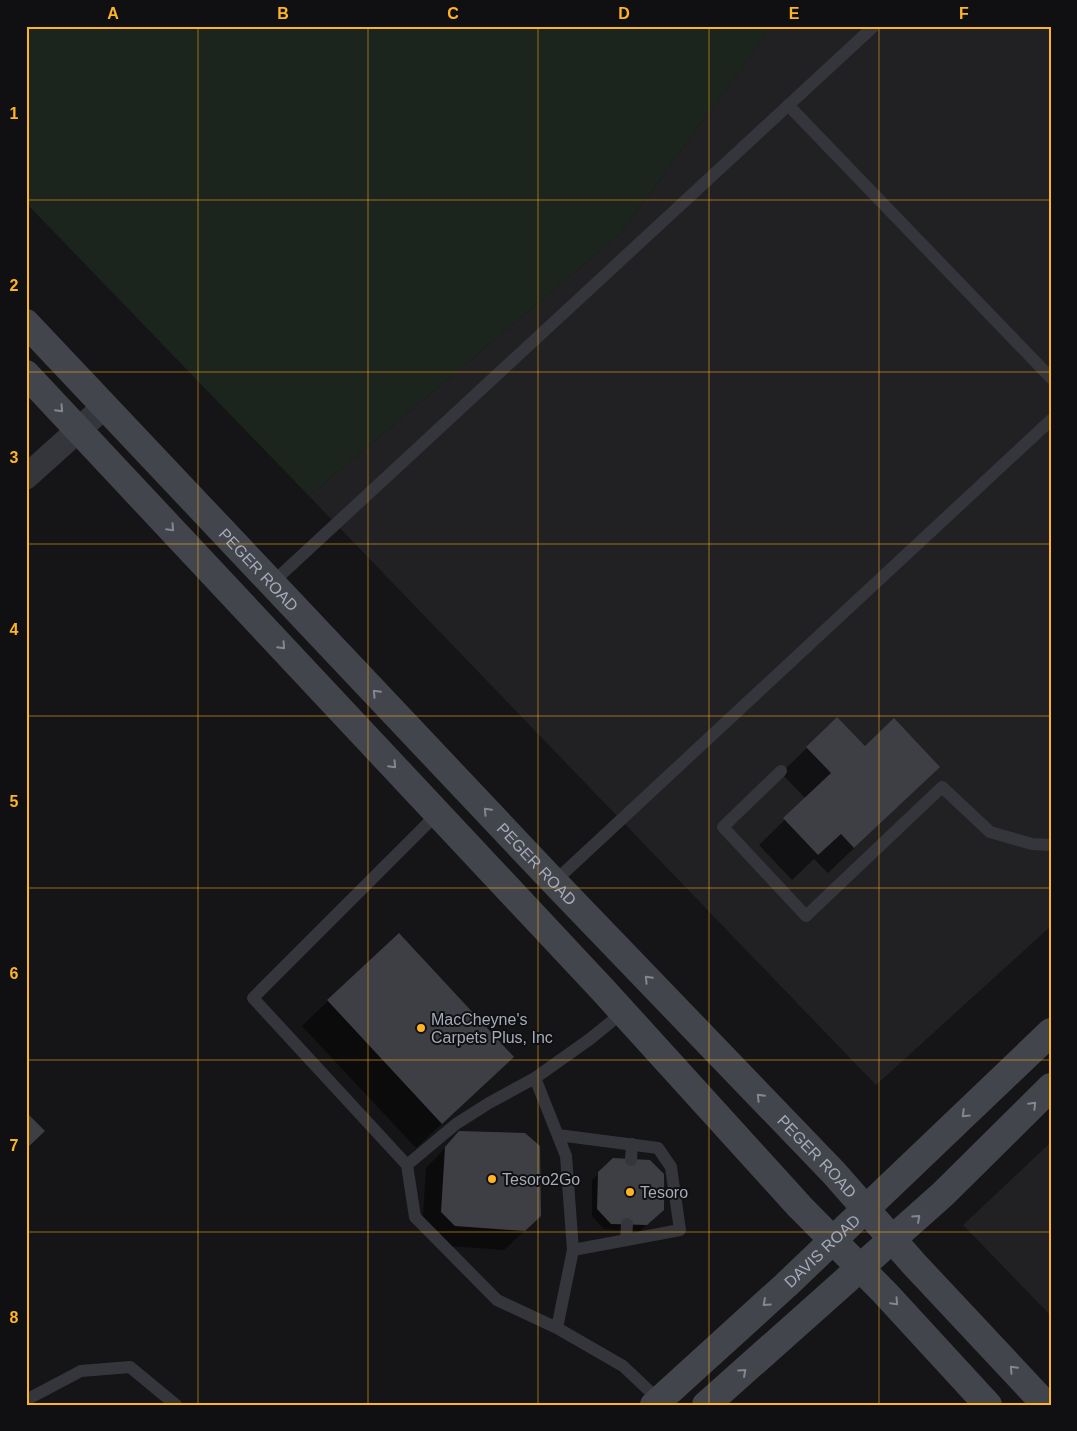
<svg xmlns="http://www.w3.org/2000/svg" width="1077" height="1431" font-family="Helvetica,sans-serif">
<rect width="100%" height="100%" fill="#151517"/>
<!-- built -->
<path fill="#212124" d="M768,26h283v900l-175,159 -567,-589 311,-262 142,-194z
M1051,1142v174l-88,-91z"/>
<!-- green -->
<path fill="#1c251d" d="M26,26h742l-6,14 -142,194 -311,262 -283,-293z"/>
<!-- shadow -->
<path fill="#0007" d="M837,719l76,73 -85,81 -14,-14 -22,21 -33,-35 47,-46 -25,-26z
M328,1001l184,56 -96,91 -114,-122z
M460,1133l80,83 -36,34 -69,-5 -13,-14 4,-63z
M613,1160l50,49 -23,22 -36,-2 -12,-13v-36z"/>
<!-- building -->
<path fill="#3e3f44" d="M837,717l28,29 29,-28 46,49 -86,81 -13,-14 -23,21 -35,-37 48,-45 -25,-26z
M399,933l115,124 -72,67 -115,-124z
M26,1112l19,19 -19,18z
M459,1131l66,2 15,13 1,70 -16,15 -70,-5 -14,-14 4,-65z
M613,1158l37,2 14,14v36l-17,15 -36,-1 -14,-15 1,-37z"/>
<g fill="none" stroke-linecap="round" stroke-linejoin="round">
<!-- lane -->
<path stroke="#35363c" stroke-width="12" d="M788,105l263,273
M272,583l602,-557
M781,771l-58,56 83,89 136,-129 48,45 42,12 19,1
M438,813l-185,185 154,167 8,52 82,83 60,28 66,38 36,34
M554,882l497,-462
M535,1078l31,78 7,94 -16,78
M558,1135l100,13 13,19 9,63 -107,20
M631,1160l1,-16
M407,1165l49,-41 33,-21 46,-25 55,-39 33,-27
M626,1240l1,-16
M26,1400l55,-29 49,-4 46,38"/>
<!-- street -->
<path stroke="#35363c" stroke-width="25" d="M26,477l79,-71"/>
<!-- secondary -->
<g stroke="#43454c" stroke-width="28">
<path id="s1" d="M26,323l528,559 280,291 80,91 132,141"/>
<path d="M26,374l577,616 197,217 85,86 103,112"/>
<path id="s2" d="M654,1405l132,-120 265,-253"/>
<path d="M706,1405l237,-211 108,-107"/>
</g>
</g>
<!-- one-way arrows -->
<defs><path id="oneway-chevron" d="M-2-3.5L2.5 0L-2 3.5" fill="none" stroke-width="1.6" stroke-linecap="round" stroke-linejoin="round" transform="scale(1.25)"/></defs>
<g stroke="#838792">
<use href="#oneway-chevron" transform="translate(60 409) rotate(47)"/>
<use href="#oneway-chevron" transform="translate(171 528) rotate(47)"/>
<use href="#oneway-chevron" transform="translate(282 646) rotate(47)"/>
<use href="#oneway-chevron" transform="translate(376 693) rotate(-133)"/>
<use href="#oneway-chevron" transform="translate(393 765) rotate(47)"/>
<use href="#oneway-chevron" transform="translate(487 811) rotate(-133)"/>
<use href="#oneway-chevron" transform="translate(648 979) rotate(-134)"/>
<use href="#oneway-chevron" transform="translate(760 1097) rotate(-134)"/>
<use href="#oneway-chevron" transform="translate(1033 1105) rotate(-45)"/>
<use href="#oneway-chevron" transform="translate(965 1114) rotate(136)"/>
<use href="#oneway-chevron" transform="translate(917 1218) rotate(-42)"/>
<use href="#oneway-chevron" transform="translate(895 1302) rotate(47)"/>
<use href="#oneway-chevron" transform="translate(766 1303) rotate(138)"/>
<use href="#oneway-chevron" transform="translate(1013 1369) rotate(-133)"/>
<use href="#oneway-chevron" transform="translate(743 1372) rotate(-42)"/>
</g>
<!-- grid -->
<path fill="none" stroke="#ffb424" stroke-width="1" stroke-opacity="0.55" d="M198,26v1379M368,26v1379M538,26v1379M709,26v1379M879,26v1379M26,200h1025M26,372h1025M26,544h1025M26,716h1025M26,888h1025M26,1060h1025M26,1232h1025"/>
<!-- markers -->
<g fill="#ffb424" stroke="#101012" stroke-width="2">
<circle cx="421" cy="1028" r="5"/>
<circle cx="492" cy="1179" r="5"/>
<circle cx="630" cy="1192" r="5"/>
</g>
<g text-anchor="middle" stroke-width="4" stroke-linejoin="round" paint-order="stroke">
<!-- street labels -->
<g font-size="16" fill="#a5abb8" stroke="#101012">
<text dy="6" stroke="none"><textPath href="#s1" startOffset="339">PEGER ROAD</textPath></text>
<text dy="6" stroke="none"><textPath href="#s1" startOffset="744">PEGER ROAD</textPath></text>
<text dy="6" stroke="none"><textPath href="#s1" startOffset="1149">PEGER ROAD</textPath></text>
<text dy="6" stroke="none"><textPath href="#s2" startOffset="228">DAVIS ROAD</textPath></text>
</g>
<!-- poi labels -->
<g font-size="16" fill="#a5abb8" stroke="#101012" text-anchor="start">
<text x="431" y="1025">MacCheyne's<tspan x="431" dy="18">Carpets Plus, Inc</tspan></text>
<text x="502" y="1185">Tesoro2Go</text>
<text x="640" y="1198">Tesoro</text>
</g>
</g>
<!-- border -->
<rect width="1077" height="1431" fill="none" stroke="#101012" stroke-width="55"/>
<rect x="28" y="28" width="1022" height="1376" fill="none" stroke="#ffb424" stroke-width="2"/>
<g font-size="16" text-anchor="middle" font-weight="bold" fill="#ffb424">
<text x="113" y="19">A</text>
<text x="283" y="19">B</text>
<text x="453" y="19">C</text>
<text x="624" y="19">D</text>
<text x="794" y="19">E</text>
<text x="964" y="19">F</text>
<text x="14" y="119">1</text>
<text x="14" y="291">2</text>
<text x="14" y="463">3</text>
<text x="14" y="635">4</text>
<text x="14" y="807">5</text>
<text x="14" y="979">6</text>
<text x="14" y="1151">7</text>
<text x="14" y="1323">8</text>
</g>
</svg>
